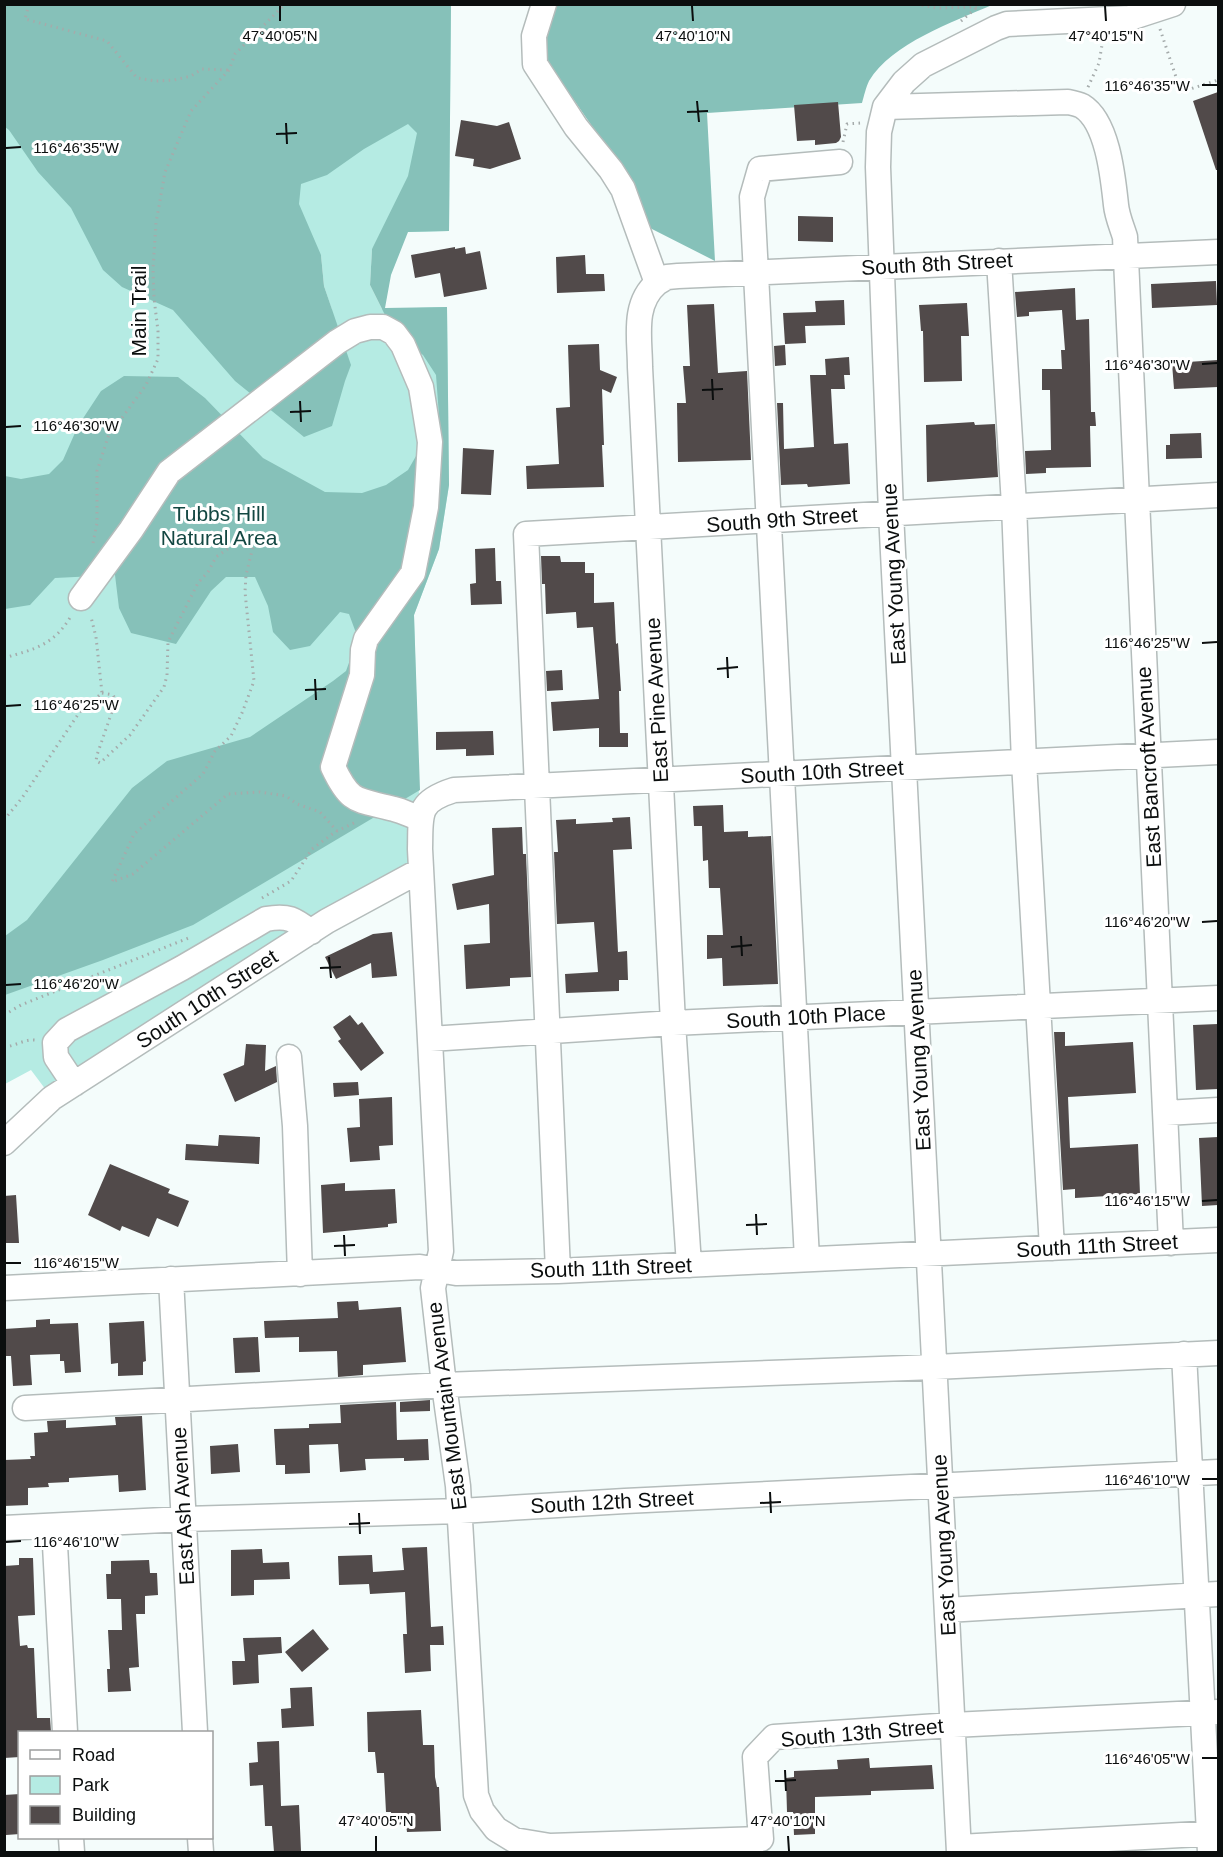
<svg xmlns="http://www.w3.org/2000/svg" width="1223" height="1857" font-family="Arial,sans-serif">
<rect width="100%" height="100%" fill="#f4fcfb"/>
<!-- green -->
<path fill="#b5ebe3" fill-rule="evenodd" d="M5,5h446l-2,226 -41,1 -36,17 -2,36 12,24 65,-2 2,178 -10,64 -25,66 7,255 -369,228 -21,-28 -26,14zM253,236l68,19 3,31 8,24z"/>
<!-- forest -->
<path fill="#86c1b9" d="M5,5h446l-2,226 -41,1 -17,43 -6,33 62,-1 2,178 -10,64 -25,66 6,175 -227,135 -90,35 -98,35v-59l22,-16 105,-132 35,-27 83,-24 83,-56 13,-10 8,-22 2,-16 -7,-19 -9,-2 -30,34 -20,4 -17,-18 -5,-26 -13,-29h-29l-15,14 -35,53 -45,-11 -12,-25 -4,-33 -60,3 -25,27 -25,4v-133l16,3 28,-5 14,-14 15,-34 23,-35 23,-15 54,1 27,21 58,60 62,34 37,1 24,-8 22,-15 31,-54 -3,-41 -13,-20 -29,-22 -24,-48 2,-36 36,-73 9,-43 -9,-9 -44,25 -37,26 -26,9 -2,20 22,51 3,31 27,79 -6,16 -13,45 -28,11 -69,-56 -62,-71 -51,-23 -19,-17 -32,-62 -33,-36 -29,-42 -4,-3z
M552,5h440c-39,17 -100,38 -123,76 -3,6 -5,15 -7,22l-155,10 8,148 -67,-34 -50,-92 -55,-80z"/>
<!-- building -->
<path fill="#514a4a" d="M1218,92v78h-2l-23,-69z
M838,102l3,35 -2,4 -3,2 -21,2v-5l-18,1 -3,-36z
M461,120l36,6 12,-4 12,37 -31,10 -17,-3 1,-7 -19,-3z
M798,216l35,1v25l-35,-1z
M455,247v2l10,-2 1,7 14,-3 7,38 -43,8 -4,-24 -25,5 -4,-23z
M585,255l1,19h18l1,17 -48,2 -1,-36z
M1216,281l1,24 -65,3 -1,-24z
M1075,288l1,32 13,-1 2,93h4l1,14h-6l1,41 -45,1v5l-20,1 -1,-23 26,-1 -1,-60h-8v-21h20l-1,-19h4l-3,-40 -33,2v4l-12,1 -2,-25z
M844,300l1,25 -40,1 1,17 -21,1 -2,-31 33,-1 -1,-11z
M967,303l2,33h-8l1,45 -38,1 -1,-51h-2l-2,-26z
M714,304l4,69 29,-2 4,89 -73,2 -1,-59h9l-3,-37h7l-3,-61z
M599,344l1,26 17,7 -6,16 -9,-4 2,56h-2l2,42 -77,2 -1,-23 33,-2 -3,-56 14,-1 -2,-62z
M785,345l1,20 -11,1 -1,-20z
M849,357l1,18h-6l1,14h-14l3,55 14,-1 2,41 -42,3 -1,-3 -26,1 -4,-82h6l1,46 30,-2 -4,-72h16l-1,-16z
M1218,360v27l-44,2 -2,-26z
M974,422l1,3 20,-1 3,53 -71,5 -1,-57z
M1201,433l1,25 -36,1v-14h4v-11z
M463,448l31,2 -3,45 -30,-1z
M495,548l1,33h5l1,23 -31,1 -1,-21 6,-1 -1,-34z
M541,556h19l1,6h24v11h9v30l20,-1 2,42 2,-1 3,48h-2l1,42h8v14h-29v-19l-46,3 -2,-29 48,-3 -6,-72 -16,1 -1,-16 -30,2 -1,-30h-3z
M562,670l1,20 -16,1 -1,-20z
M493,731l1,24 -28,1v-7l-30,1v-18z
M723,805l1,27 24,-1v6l23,-1 7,148 -55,2 -1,-28 -15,1v-24h16l-3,-47h-11l-1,-28 -5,1 -1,-35h-8l-1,-20z
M630,817l2,32 -19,1 5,102 9,-1 1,29h-9v11l-53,2 -1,-19 33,-2 -4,-50 -37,2 -3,-72h4l-2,-32 20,-1v5l37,-2 -1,-4z
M522,827l1,27h3l5,123 -21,1v8l-44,3 -2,-44 26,-2 -1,-39 -32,6 -5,-26 42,-9 -2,-47z
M392,932l5,44 -25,2 -1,-15 -35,16 -11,-22 48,-23z
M350,1015l8,10 4,-3 22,31 -23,18 -23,-30 3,-2 -8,-12z
M1218,1024v65l-22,1 -3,-65z
M1054,1032h11v14l68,-4 3,51 -68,4 2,51 68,-4 2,50 -65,4v-9l-12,1z
M246,1044l20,1 -1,26 11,-5 1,16 -42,20 -12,-28 21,-9z
M358,1082l1,13 -25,2 -1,-14z
M392,1097l1,48 -14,1 1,14 -30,2 -3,-34 13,-1 -1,-28z
M219,1135l41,2 -1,27 -74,-4 1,-16 32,2z
M1218,1137v68l-16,1 -3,-68z
M110,1164l60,25 -2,4 21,8 -11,26 -21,-9 -8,19 -27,-11 -2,5 -32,-16z
M345,1183v8l50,-2 2,34 -9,1v3l-65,6 -2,-48z
M16,1195l3,48h-15v-47z
M358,1301l1,9 42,-3 5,55 -43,3v10l-25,2 -1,-26 -38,1v-15l-34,1 -1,-17 74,-3 -1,-16z
M50,1319v5l28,-1 3,49 -16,1 -1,-12h-4v-7l-30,1 2,30 -19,1 -2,-30h-7v-27l32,-2v-7z
M144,1321l2,40 -3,1v13l-25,1v-13l-7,1 -2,-41z
M258,1337l2,35 -25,1 -2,-35z
M430,1400v11l-30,1v-10z
M396,1402l1,38 31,-1 1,21 -25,1v-3l-39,1 1,11 -26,2 -2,-28 -29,1 1,28 -25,1v-9h-9l-2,-36 35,-1v-4l32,-1 -1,-18z
M142,1416l4,74 -27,2 -1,-17 -49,3v4l-21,1 1,4 -21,1v17l-24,1v-46l27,-1 -1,-3h5l-1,-23 14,-1 -1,-11 19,-1v8l50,-3 -1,-8z
M238,1444l2,28 -29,2 -1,-28z
M427,1547l4,80 12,-1 1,19h-14l1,26 -26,2 -2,-39h4l-2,-42 -35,2 -1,-10 -30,1 -1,-29 34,-1 1,17 31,-2 -2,-22z
M262,1549l1,14 26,-1 1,17 -36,1v15l-23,1v-46z
M19,1558h14l2,57 -17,1 2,30 7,-1 1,3h6l3,70h13l1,14h-31v25l-16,1v-192l15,-1z
M149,1560l1,13h7l1,22 -13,1v18h-9l3,53 -10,1 2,23 -23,1 -1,-23h3l-2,-39h14l-1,-31h-14l-1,-25h5v-13z
M313,1629l16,20 -27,23 -17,-20z
M281,1637l1,16 -24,2 1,28 -26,2 -1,-24h13l-2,-23z
M312,1687l2,39 -32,2 -1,-19 10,-1 -1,-20z
M421,1710l2,35h11l1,32 2,10h2l2,44 -34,1 -1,-8 -14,1 -1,-13h-5l-2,-39h-7l-2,-21h-7l-1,-40z
M279,1741l2,65 18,-1 2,46 -27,1 -2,-26h-7l-2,-41 -13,1 -1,-23 9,-1 -1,-20z
M869,1758l1,10 62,-3 2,24 -63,2v4l-56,2v37l-21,1 -1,-23h-6l-1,-34 8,-1v-6l44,-2 -1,-9z
M20,1794v40l-14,1 -2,-40z"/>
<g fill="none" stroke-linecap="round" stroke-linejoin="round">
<defs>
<path id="minor" d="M544,4l-10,32 1,28 41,63 35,43 12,19 34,94c-25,21 -17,56 -17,84l33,656 16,242
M885,107l183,-5c5,1 10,2 14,4 26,16 31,72 34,99 1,11 6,22 9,32l46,1006
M999,261l15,244 10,257 28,486
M657,283l10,-6 11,-1 540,-24
M81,598l50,-68 38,-58 168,-130 18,-11 15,-4h13l11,6 9,12 18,42 9,55 -4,65 -13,66 -47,66 -3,11 -1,25 -29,92c18,38 24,32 61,42 9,2 18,7 27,10
M1218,752l-764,38c-38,12 -33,24 -34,59l21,402 -8,37 11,97 14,101 18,309 6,16 14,18 18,11 36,6 211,-7 -6,-82 19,-20 179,-12 265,-13
M430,1039l243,-16 545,-25
M289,1057l6,69 5,148
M74,1084l-18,-27 -1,-14 12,-13 115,-62 84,-49c22,-4 28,0 45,13
M1166,1113l52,-3
M4,1143l48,-45 275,-177 94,-51
M807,1259l-55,-1062 8,-28 80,-7
M558,1271l-32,-737 692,-39
M171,1279l24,453
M4,1288l416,-21 36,6 102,-2 660,-31
M1184,1354l26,498
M25,1408l419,-23 491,-18 283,-14
M54,1526l11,206
M4,1528l180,-9 276,-8 165,-10 593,-29
M947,1610l271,-16
M71,1838l1,14
M200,1838l1,14
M959,1847l259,-14
M959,1852l-68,-1339 -13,-346 1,-35 6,-25 19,-25 19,-17 73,-37 11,-4 123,-6 43,-14"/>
</defs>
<!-- minor casing -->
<use href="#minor" stroke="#b4bcbb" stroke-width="27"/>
<!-- path -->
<path stroke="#a5abab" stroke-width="3" stroke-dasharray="1.5 4.5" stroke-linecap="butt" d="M29,4l-4,15 82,22 30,37 19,3 18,-1 17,-4 11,-7 27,1
M916,4l20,4 41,-1
M961,21l20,-17
M1160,29l21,63 37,-12
M1088,87l11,-24 4,-24
M843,142l4,-18 14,-1
M93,543l4,-20v-52l11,-34 38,-52 12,-26v-28l-4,-33 -1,-29 3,-46 9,-51 26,-61 38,-41 6,-16 50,-50
M4,658c31,-9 50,-13 67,-42
M102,693l11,2 3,5 -19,55 -1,6 4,2 30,-28 34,-48 3,-12 1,-33 30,-59 10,-11 8,-15 30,-21 9,3 -9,36 -1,17 9,89 -12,32 -11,23 -16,15 -12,23 -69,60 -22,48 21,-8 95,-80 32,-2 26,4 11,8 23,8 17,19
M4,820l18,-22 57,-85 23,-20 -6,-56 -5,-20
M262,898l29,-17 21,-32 23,-17 23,-11
M4,1015l17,-10 170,-68
M4,1047c12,-1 20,-8 31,-7"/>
<!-- minor -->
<use href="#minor" stroke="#fff" stroke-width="24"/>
</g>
<!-- ticks -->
<path fill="none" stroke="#0b0e0e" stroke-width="2" d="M280,6v15M692,6l1,15M1105,6l1,15M1202,85h15M697,101l2,21M687,112l21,-1M286,123l1,21M276,134l21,-1M6,148l15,-1M1202,364l15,-1M712,379l1,21M702,390l21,-1M300,401l1,21M290,412l21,-1M6,427l15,-1M1202,643l15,-1M727,657l1,21M717,669l21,-2M315,679l1,21M305,690l21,-1M6,706l15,-1M1202,922l15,-1M741,936l1,20M731,947l21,-2M329,957l2,21M320,968l21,-1M6,985l15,-1M1202,1201l15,-1M756,1214l1,21M746,1225l21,-1M344,1235l1,21M334,1246l21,-1M6,1263h15M1202,1479h15M770,1492l1,21M760,1503l21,-1M359,1513l1,21M349,1524l21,-1M6,1542l15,-1M1202,1758h15M785,1770l1,21M775,1781l21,-1M376,1836v15M788,1836l1,15"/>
<g text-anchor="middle" stroke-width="6" stroke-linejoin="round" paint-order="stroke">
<!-- street labels -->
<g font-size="21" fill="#0b0e0e" stroke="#fff">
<text transform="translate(937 264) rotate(-3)" y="7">South 8th Street</text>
<text transform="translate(139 311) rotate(-90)" y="7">Main Trail</text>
<text transform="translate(782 520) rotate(-4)" y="7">South 9th Street</text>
<text transform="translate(894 574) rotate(-93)" y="7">East Young Avenue</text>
<text transform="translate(657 700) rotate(-93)" y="7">East Pine Avenue</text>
<text transform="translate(1149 767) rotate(-93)" y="7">East Bancroft Avenue</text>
<text transform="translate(822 772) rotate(-3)" y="7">South 10th Street</text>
<text transform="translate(207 999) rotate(-33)" y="7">South 10th Street</text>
<text transform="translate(806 1017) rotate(-3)" y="7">South 10th Place</text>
<text transform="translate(919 1060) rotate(-93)" y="7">East Young Avenue</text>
<text transform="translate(1097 1246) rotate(-3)" y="7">South 11th Street</text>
<text transform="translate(611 1268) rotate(-2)" y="7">South 11th Street</text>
<text transform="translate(447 1406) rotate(-97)" y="7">East Mountain Avenue</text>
<text transform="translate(612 1502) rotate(-3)" y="7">South 12th Street</text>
<text transform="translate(183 1506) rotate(-93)" y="7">East Ash Avenue</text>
<text transform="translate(944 1545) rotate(-93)" y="7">East Young Avenue</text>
<text transform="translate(862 1733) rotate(-5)" y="7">South 13th Street</text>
</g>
<!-- park labels -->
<g font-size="21" fill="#134742" stroke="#fff">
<text x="219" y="521">Tubbs Hill<tspan x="219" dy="24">Natural Area</tspan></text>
</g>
</g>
<g font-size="15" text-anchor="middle" fill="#0b0e0e" stroke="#fff" stroke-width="6" stroke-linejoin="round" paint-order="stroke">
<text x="280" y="41">47°40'05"N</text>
<text x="693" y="41">47°40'10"N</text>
<text x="1106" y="41">47°40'15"N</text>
<text x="1147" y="91">116°46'35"W</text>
<text x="76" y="153">116°46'35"W</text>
<text x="1147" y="370">116°46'30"W</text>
<text x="76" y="431">116°46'30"W</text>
<text x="1147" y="648">116°46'25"W</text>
<text x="76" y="710">116°46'25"W</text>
<text x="1147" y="927">116°46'20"W</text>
<text x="76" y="989">116°46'20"W</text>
<text x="1147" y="1206">116°46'15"W</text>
<text x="76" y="1268">116°46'15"W</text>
<text x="1147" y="1485">116°46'10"W</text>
<text x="76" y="1547">116°46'10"W</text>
<text x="1147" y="1764">116°46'05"W</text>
<text x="376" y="1826">47°40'05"N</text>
<text x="788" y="1826">47°40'10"N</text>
</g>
<!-- border -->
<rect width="1223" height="1857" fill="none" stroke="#0b0e0e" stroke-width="12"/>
<!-- legend -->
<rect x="18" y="1731" width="195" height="108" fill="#ffffff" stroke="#9d9f9f" stroke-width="1.5"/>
<rect x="30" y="1750" width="30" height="9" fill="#ffffff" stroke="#9d9f9f" stroke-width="1.5"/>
<text x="72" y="1761" font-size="18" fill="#0b0e0e">Road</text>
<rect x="30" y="1776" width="30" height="18" fill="#b5ebe3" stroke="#9d9f9f" stroke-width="1.5"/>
<text x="72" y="1791" font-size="18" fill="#0b0e0e">Park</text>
<rect x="30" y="1806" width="30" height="18" fill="#514a4a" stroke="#9d9f9f" stroke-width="1.5"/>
<text x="72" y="1821" font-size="18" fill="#0b0e0e">Building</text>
</svg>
